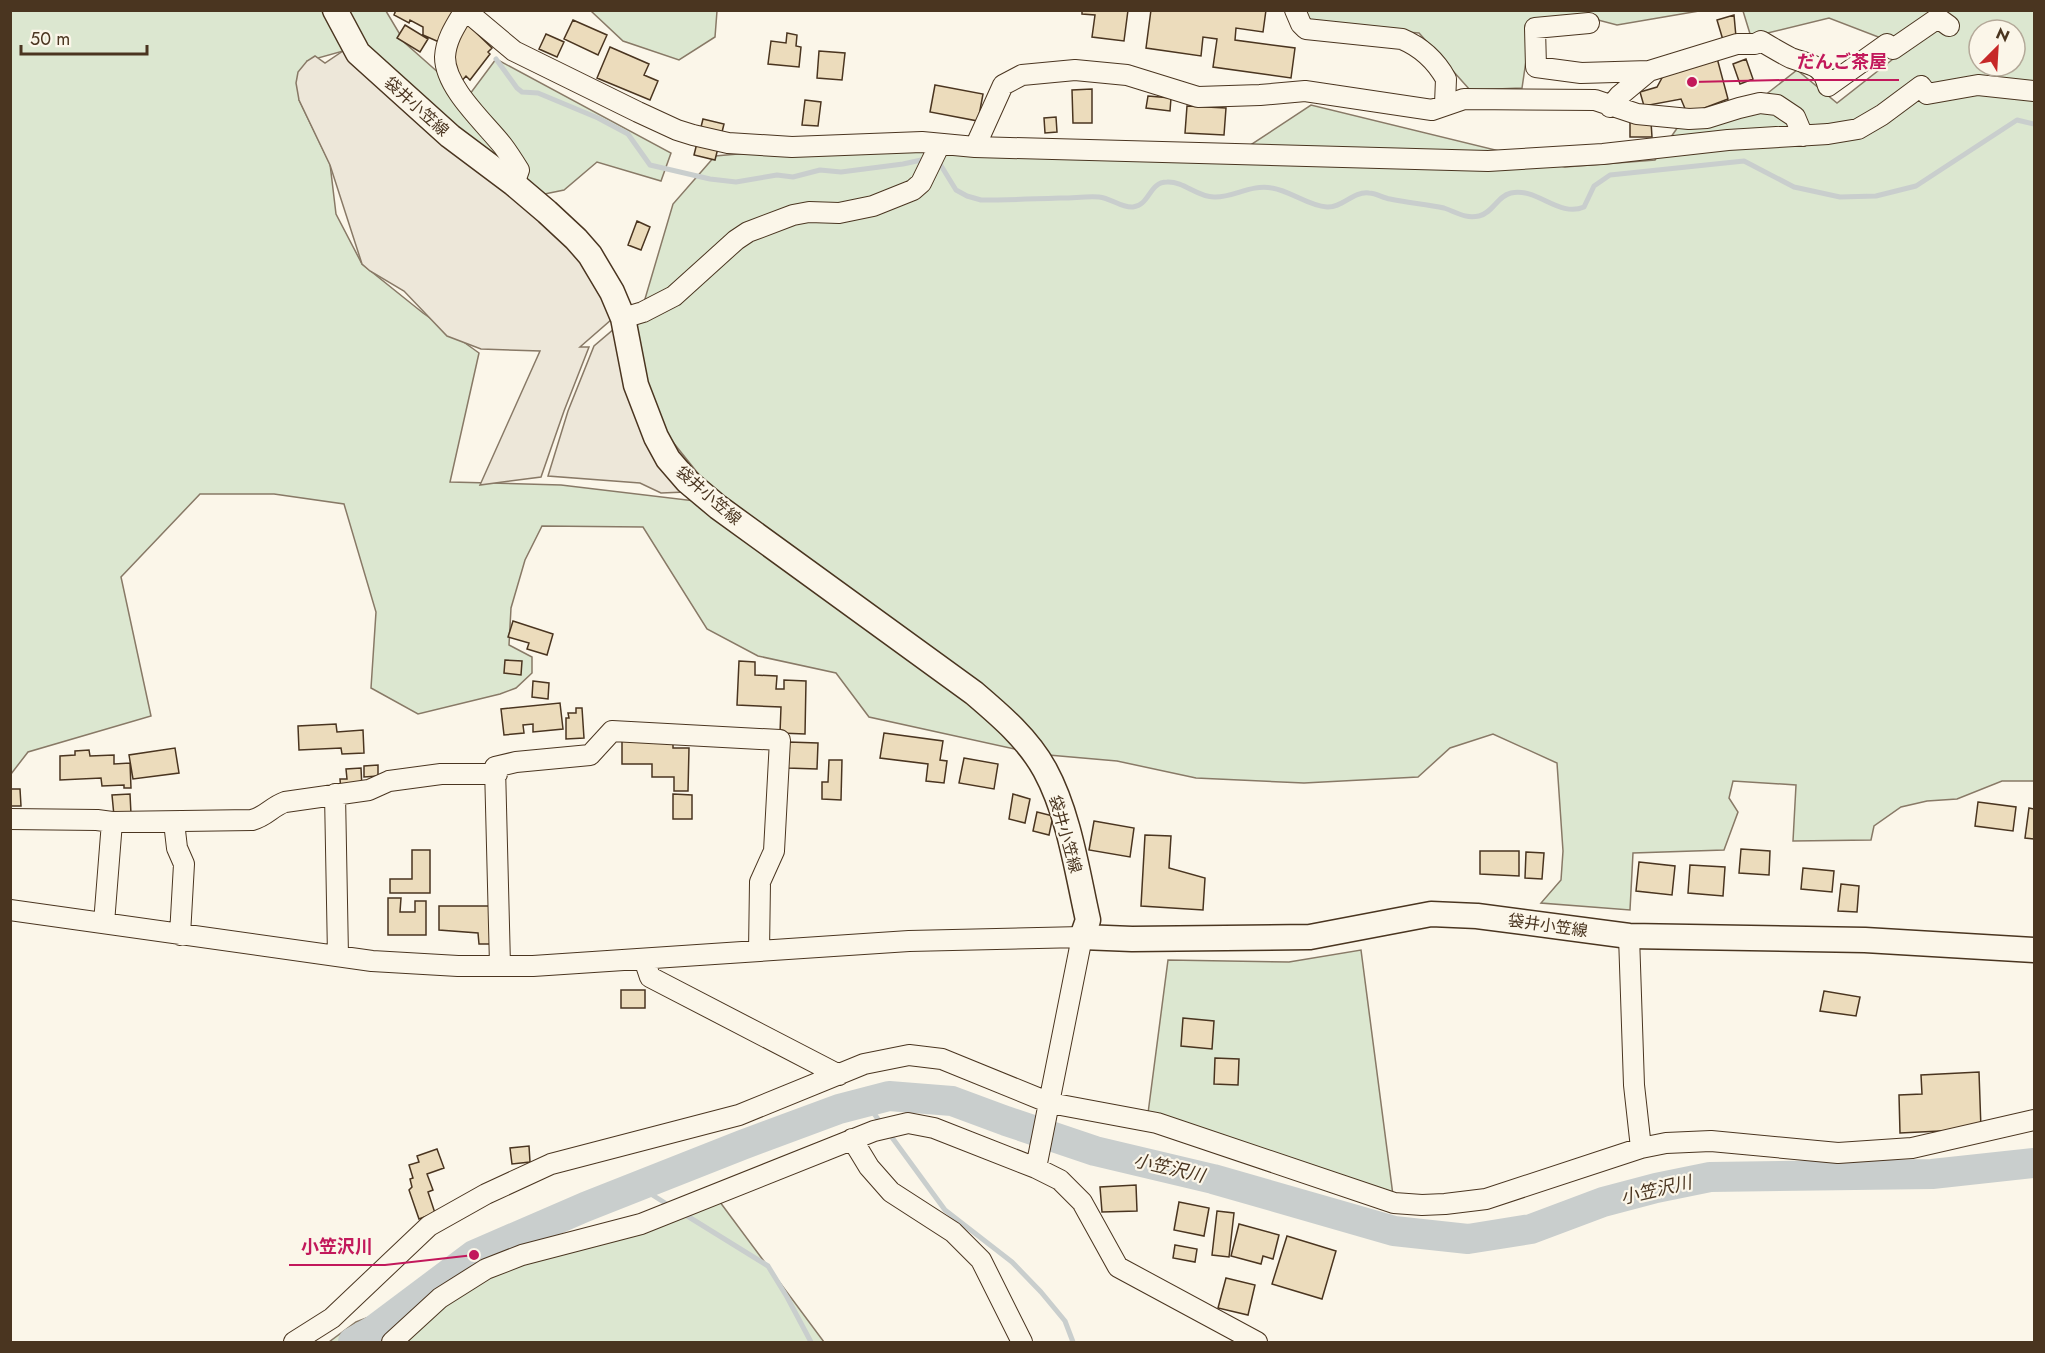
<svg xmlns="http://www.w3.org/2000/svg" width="2045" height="1353" font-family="Jost,'Noto Sans JP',sans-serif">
<rect width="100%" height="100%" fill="#fbf6e9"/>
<!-- green -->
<path fill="#dce7d0" stroke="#887966" stroke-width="1.5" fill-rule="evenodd" d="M11,11h375l19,32 62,55 29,-39 175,94 -10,28 -64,-19 -33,28 -24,5 -197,-144 -36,10 -8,39 31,64 6,50 26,50 61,49 56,40 -29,129 111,3 134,16 10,-19 -37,-46 -25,-55 -6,-55 36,-122 42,-48 188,-16 343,8 65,-43 254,62 90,-7 25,-36 61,-10 56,-44 40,33 70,-55 -78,-30 -78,19 -8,-26h291v770h-32l-45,18 -30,2 -26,6 -27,19 -3,14 -78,1 3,-56 -63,-4 -4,17 9,14 -14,38 -91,3 -3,57 -89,-7 20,-23 2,-29 -6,-88 -64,-29 -43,14 -32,29 -114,6 -108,-5 -79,-17 -80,-7 -168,-37 -33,-44 -78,-17 -51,-27 -64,-102 -101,-1 -17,34 -14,48 -2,37 23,12v16l-16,15 -16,6 -82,20 -47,-26 5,-76 -32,-108 -70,-10h-74l-79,83 30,139 -123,36 -17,22zM1979,30h36v36h-36z
M591,11h126l-2,26 -36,23 -56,-19z
M1293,11h406l-82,14 -38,-10 -47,5 -10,68 -52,2 -51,-57 -106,-8z
M1361,950l33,253 -247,-82 21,-161 121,2z
M714,1194l110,148h-495l27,-20 102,-39z"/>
<!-- parking -->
<path fill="#ede7d9" stroke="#887966" stroke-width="1.5" d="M343,51l8,12 46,41 143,112 46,49 26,54 -32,28h9l-25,64 -23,66 -61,8 60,-134 -59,-2 -34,-13 -43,-45 -34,-20 -8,-7 -32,-99 -31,-65 -3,-17 2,-11 9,-11 8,-5 10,7z
M614,329l11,51 12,41 12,27 36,44 -24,1 -21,-10 -92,-7 20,-65 26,-65z"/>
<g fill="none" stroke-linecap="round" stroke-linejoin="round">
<!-- stream -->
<path stroke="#c9cecd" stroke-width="5" d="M496,59l21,29 5,4 16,1 60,25 30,16 22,31 60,14 26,3 41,-7 16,2 27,-7 21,2 62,-8 23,-5 14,5 16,26 11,6 14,4c27,0 54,-1 82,-2 11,0 24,-2 36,-1 12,1 22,11 34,10 17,-2 16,-25 34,-25 17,-1 30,15 47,15 19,1 36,-13 58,-9 19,3 36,18 55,19 15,1 26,-16 42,-14 7,0 14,5 21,6 18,4 37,5 54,9 12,4 21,11 35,8 14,-3 18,-20 32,-23 26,-6 48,25 73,14l10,-21 16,-11 134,-14 50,26 46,10 36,-1 40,-10 101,-66 17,4
M866,1102l16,23
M888,1132l57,78 67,52 29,30 24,29 8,21
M638,1186l32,20
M684,1214l84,52 19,31 24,45"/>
<!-- river -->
<path stroke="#c9cecd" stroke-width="30" d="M353,1342l21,-12 100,-75 111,-48 157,-62 97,-36 50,-13 63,5 54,20 89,30 118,28 181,52 74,8 63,-10 72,-27 53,-14 54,-11 222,-3 102,-11"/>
</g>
<!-- building -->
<path fill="#ecdcbc" stroke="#4a3520" stroke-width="1.5" d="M396,10h60l-17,32 -16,-7v-8l-13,-7 -1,3 -15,-8z
M1082,10h46l-4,31 -32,-4 3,-22 -13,-1z
M1151,10h115l-3,22 -27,-4 -1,12 60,8 -4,30 -78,-11 4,-28 -14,-2 -2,19 -55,-8z
M1734,15l2,22 -13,3 -6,-20z
M573,20l34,15 -9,20 -34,-16z
M467,24l25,24 -4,4 2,2 -20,26 -4,-4 -6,7 -9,-36z
M405,25l23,14 -8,13 -23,-14z
M787,33l10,2 -1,11 5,1 -2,20 -31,-3 3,-23 15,2z
M546,34l18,8 -7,15 -18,-8z
M610,47l39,17 -5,11 14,6 -8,19 -53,-22z
M819,51l26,2 -3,27 -25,-2z
M1717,58l11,41 -29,11 -13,1 -5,-12 -37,7 -4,-14 17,-5 6,-11z
M1746,59l7,20 -13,5 -7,-20z
M935,85l48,9 -5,27 -48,-9z
M1092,89v34h-19l-1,-33z
M1148,96l23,2 -1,13 -24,-3z
M805,100l16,2 -3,24 -16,-1z
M1187,106l39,2 -2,27 -39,-2z
M1056,117l1,15 -12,1 -1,-15z
M703,119l21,5 -9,36 -21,-5z
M1630,122h21l1,15h-22z
M637,221l13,6 -9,23 -13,-5z
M513,621l40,13 -6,21 -20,-6 2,-6 -21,-6z
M505,660l17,1 -1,14 -17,-2z
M739,661l16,1v13l22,1 -1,13h8v-9l22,1 -1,53 -25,-1 1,-26 -44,-2z
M533,681l16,2 -1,16 -16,-2z
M560,703l3,26 -30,3v-8l-10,1 1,8 -20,2 -3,-26z
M576,708h6l2,30 -18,1v-21h3l-1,-5h8z
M336,724l1,8 26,-2 1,23 -22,1 -1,-6 -42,2 -1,-24z
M884,733l59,8 -3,19 7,1 -3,22 -18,-2 2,-17 -48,-6z
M622,737l51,1v10h16l-1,43h-14v-14h-22v-13h-30z
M788,742l30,1 -1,26 -30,-1z
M175,748l4,25 -46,6 -4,-24z
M89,750l1,6 24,-1v9l16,-1 1,25h-7v-3l-22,1 -1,-8 -41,2v-24l15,-1v-4z
M964,758l34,6 -4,25 -35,-6z
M829,760h13l-1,40 -19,-1v-17h6z
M378,765v11l-14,1v-11z
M361,768l1,21 -21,2 -1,-12h7l-1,-10z
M10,789h10l1,17h-11z
M130,794l1,20 -17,2 -2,-21z
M673,794l19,1v24h-19z
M1013,794l17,5 -5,24 -16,-4z
M1978,802l38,5 -3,24 -38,-5z
M2029,808l5,1v30l-9,-1z
M1037,812l16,4 -4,19 -16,-4z
M1094,821l40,7 -4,29 -41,-7z
M1145,835l26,1 -2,32 36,10 -2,32 -62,-4z
M1741,849l29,2 -1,24 -30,-2z
M412,850h18v43h-40v-14h22z
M1480,851h39v25l-39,-2z
M1526,852l18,1 -2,26 -17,-1z
M1639,862l36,4 -3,29 -36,-4z
M1690,865l35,2 -2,29 -35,-3z
M1803,868l31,3 -2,21 -31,-3z
M1841,884l18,2 -2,26 -19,-1z
M388,898h13l-1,14h15v-11h11v34h-38z
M439,906h53v38h-13l-1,-11 -39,-3z
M621,990h24v18h-24z
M1824,991l36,6 -4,19 -36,-5z
M1183,1018l31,3 -2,28 -31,-3z
M1215,1058l24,1 -1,26 -24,-1z
M1979,1072l2,57 -81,4 -1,-38 23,-1 -1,-19z
M529,1146l1,16 -18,2 -2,-16z
M437,1149l7,19 -17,6 6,16 -5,2 7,21 -16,6 -10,-29 3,-3 -2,-8 3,-1 -4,-13 10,-3 -2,-6z
M1136,1185l1,26 -35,1 -2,-25z
M1179,1202l30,6 -5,28 -30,-6z
M1217,1211l17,2 -5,44 -17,-2z
M1239,1224l40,11 -6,24 -10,-3 -2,8 -30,-8z
M1287,1236l49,15 -14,48 -50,-15z
M1175,1245l22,4 -2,13 -22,-4z
M1226,1278l29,7 -7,30 -30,-7z"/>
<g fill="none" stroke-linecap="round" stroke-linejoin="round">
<defs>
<path id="minor" d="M1295,10l6,14 5,5 96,10c19,8 34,22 44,40l-1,25
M1589,23l-54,5 1,39 45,6 68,-2 -30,25 -9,11
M1649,71l88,-27h18l6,-3c10,6 20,12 30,17 18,7 31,5 37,28l59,-42 6,5 45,-31 11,8
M975,147l28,-62 19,-10 53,-5 52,5 71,22 62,-2 45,-4 127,19 32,-11 131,1 42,14 52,5 18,-1 32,-10 21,-5 17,2 18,12 8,19
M514,184l5,-14c-5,-8 -10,-16 -16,-24 -18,-23 -58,-58 -58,-89 1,-18 11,-32 20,-47l49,41 124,61 39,18 16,5 35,8 64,4 130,-5 53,5 513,14 115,-7 125,-14 100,-6 30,-5 24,-14 39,-29 6,8 51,-9 56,6
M623,318l20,-6 31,-16 62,-56 12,-8 45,-17 16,-3 30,1 34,-7 40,-16 8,-7 19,-39
M335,794l3,162
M10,819l87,1 15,2 140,-2c15,-4 19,-13 33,-18l84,-12 20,-9 52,-7h56
M174,822l3,26 7,16 -4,71
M10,910l362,51 86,5h75l376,-25 173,-4 -46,231
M104,923l8,-101
M1629,936l5,149 7,63
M644,959l6,18 189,98
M500,965l-5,-198 21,-5 74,-7 22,-24 168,9 -6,111 -14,31 -1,69
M852,1139l17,28 22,25 62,40 28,28 41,82
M294,1342l38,-24 97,-92 57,-32 65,-30 188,-49 125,-51 45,-9 33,4 108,44 107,20 237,80 28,2 23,-1 41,-5 155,-51 25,-5 45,-2 127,12 74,-5 122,-28
M392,1342l48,-44 46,-29 36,-14 119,-31 233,-93 34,-8 26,5 102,40 24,12 22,22 36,65 139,75"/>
<path id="major" d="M335,10l23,43 92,83 64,48 33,28 29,27 14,16 22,37 11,26 13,67 20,52 12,22 19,22 31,26 256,186c27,23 54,46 71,77 24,44 32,101 43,150l-6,17 50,2 178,-2 121,-23 46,2 152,20 236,4 169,10"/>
</defs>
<!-- minor casing -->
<use href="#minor" stroke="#4a3520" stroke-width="22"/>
<!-- major casing -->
<use href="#major" stroke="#4a3520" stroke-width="27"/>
<!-- minor -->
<use href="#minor" stroke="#fbf6e9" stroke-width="20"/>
<!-- major -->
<use href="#major" stroke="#fbf6e9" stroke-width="24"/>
</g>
<g text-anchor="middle" stroke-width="4.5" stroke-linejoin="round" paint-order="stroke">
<!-- street labels -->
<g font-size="16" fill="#4a3520" stroke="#fbf6e9">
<text transform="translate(417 106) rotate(42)" y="6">袋井小笠線</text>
<text transform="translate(709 495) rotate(41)" y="6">袋井小笠線</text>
<text transform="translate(1066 834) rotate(74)" y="6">袋井小笠線</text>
<text transform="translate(1548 925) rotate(8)" y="6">袋井小笠線</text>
</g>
<!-- water labels -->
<g font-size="18" font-style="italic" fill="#4a3520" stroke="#fbf6e9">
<text transform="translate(1169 1168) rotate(13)" y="6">小笠沢川</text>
<text transform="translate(1656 1190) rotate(-13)" y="6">小笠沢川</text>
</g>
</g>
<!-- callouts -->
<path fill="none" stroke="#c2185b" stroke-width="2" d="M1692 82L1785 80H1899M474 1255L385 1265H289"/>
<g fill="#c2185b" stroke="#fbf6e9" stroke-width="2">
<circle cx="1692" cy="82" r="6"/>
<circle cx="474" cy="1255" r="6"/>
</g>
<g font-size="18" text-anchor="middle" font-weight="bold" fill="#c2185b" stroke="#fbf6e9" stroke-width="4.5" stroke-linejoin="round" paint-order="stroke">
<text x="1842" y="68">だんご茶屋</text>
<text x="337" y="1253">小笠沢川</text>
</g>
<!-- border -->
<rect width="2045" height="1353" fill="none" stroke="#4a3520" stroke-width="24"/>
<!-- north arrow -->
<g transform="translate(1997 48) rotate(24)"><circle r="28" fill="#fbf6e9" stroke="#b4a999" stroke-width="1.5"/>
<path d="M0-4.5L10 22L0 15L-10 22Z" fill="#c62828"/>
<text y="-9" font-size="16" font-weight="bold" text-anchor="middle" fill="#4a3520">N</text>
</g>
<!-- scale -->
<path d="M21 45v9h126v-9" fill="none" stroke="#4a3520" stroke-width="3"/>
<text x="30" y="45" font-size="18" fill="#4a3520" stroke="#fbf6e9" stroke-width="4.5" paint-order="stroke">50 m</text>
</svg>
